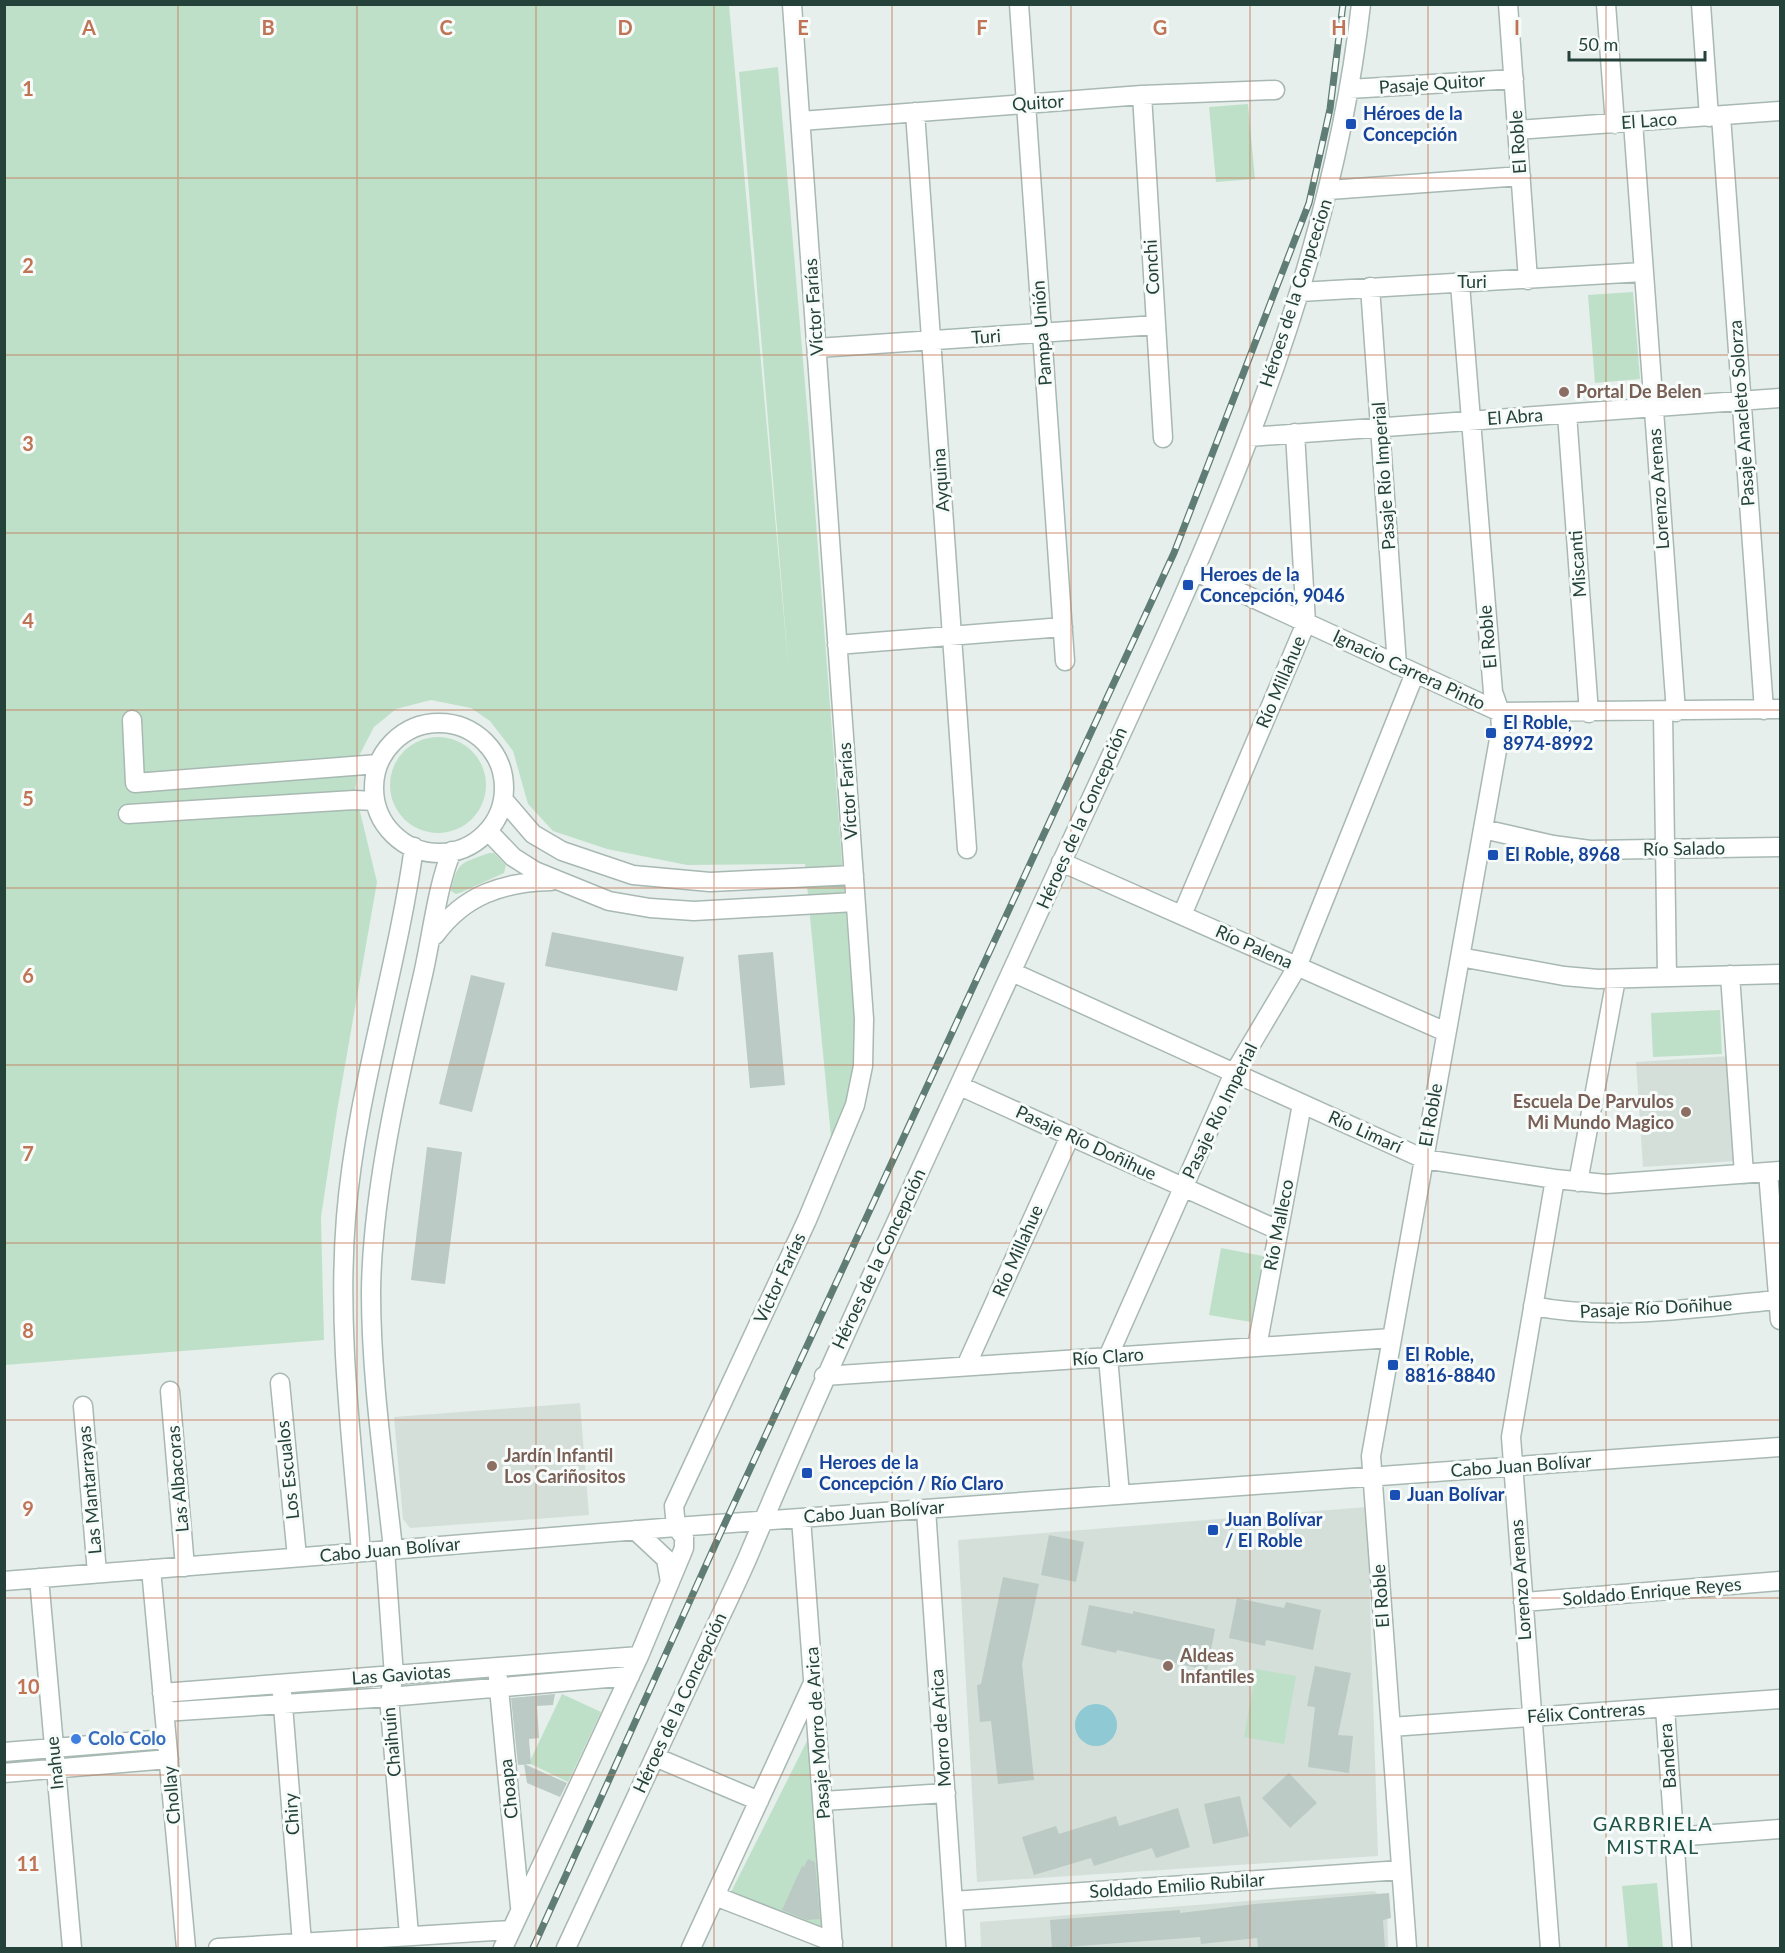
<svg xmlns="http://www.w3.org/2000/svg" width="1785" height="1953" font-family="Lato,sans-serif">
<rect width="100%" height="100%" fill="#e6efeb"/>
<!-- built -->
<path fill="#d4dfda" d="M1729,1056l7,105 -93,6 -7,-105z
M580,1403l9,112 -179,13 -7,-9 -9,-102z
M1367,1507l11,349 -401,26 -19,-342z
M1374,1891l13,10 1,47h-407l-1,-26z"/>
<!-- green -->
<path fill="#bfe0c8" d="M5,5h724l60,668 -50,-601 39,-5 31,364 47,614 -2,41 -23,51 -26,-273 -118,1 -80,-16 -54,-18 -25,-27 -15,-53 -23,-30 -19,-13 -40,-8 -35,9 -22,18 -14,27 -5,37 22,91 -40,229 -16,106 3,123 -319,25z
M1248,104l7,75 -39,3 -7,-75z
M1633,292l7,87 -45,4 -7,-88z
M390 785a48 48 0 1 1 96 0a48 48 0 1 1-96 0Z
M489,853h5l12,12 -2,8 -42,19 -6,2 -5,-3c6,-30 11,-28 38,-38z
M1720,1010l2,44 -69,3 -2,-44z
M1221,1248l42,8 -12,66 -42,-7z
M1256,1669l40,7 -12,68 -40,-7z
M562,1694l39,18 -33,70 -39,-19z
M811,1733l19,205 -102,-40z
M1657,1883l6,64 -35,1 -6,-62z"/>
<!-- water -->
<path fill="#8ec9d4" d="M1075 1725a21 21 0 1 1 42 0a21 21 0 1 1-42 0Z"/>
<!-- building -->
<path fill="#bbcac4" d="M552,932l132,25 -7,34 -132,-25z
M773,952l12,133 -35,3 -12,-133z
M471,975l34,8 -33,129 -33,-8z
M427,1147l35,5 -17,132 -34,-4z
M1049,1535l35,7 -8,40 -35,-7z
M1003,1577l36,7 -17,80 12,116 -36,4 -7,-63 -11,1 -3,-37 4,-1z
M1237,1598l47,10 2,-6 35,8 -8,40 -47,-10 -1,6 -36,-8z
M1089,1605l44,9v-3l82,18 -8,41 -90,-20 -1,3 -35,-8z
M1315,1666l36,7 -13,62 15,1 -4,37 -41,-6 7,-60 -8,-1z
M555,1694l-2,11 -16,1 2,32 -10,1 2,25 -13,1 -7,-67z
M524,1764l43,19 -7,14 -33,-14z
M1289,1773l28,30 -27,25 -28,-30z
M1240,1796l9,40 -36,8 -9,-40z
M1178,1808l12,39 -34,11 -4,-10 -58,18 -3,-8 -57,17 -12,-38 34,-11 3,8 57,-18 3,10z
M808,1859l7,3 5,57 -13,1 -25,-10 20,-44 2,1z
M1389,1893l2,25 -8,2 2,28h-127l-1,-10 -56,6 -1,-7 -148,11 -2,-28 130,-10v3l75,-9z"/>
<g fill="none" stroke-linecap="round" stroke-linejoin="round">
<defs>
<path id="minor" d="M1019,4l46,657
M1508,4l20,276
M1606,4l9,120
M1701,4l8,113
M1349,89l165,-10
M1142,95l21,343
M915,112l52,737
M1721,116l43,594
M801,121l341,-26 133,-5
M1633,122l43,590
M1518,130l262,-19
M1329,190l192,-14
M1370,287l27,378
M1300,292l343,-20
M817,348l339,-23
M1567,414l22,299
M1249,437l531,-39
M1194,571l306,141 280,-3
M837,645l226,-18
M1663,712l4,265
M132,720l3,63 243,-19
M374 788a65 65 0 1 1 130 0a65 65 0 1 1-130 0Z
M503,799l30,35 29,17 71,24 77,7 144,-7
M128,814l226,-14 21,1
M1483,829l70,16 37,5 190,-3
M488,831l25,26 22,14 74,30 41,7 44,3 161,-9
M1061,862l385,170
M1182,915l124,-292 -11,-190
M435,935c29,-40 68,-53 116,-54
M1460,957l104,19 34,3 182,-5
M1012,972l412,187 131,20 51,5 174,-13
M1730,975l14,199
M960,1086l318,144
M1768,1172l12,148
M1578,1182l38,-203
M1533,1306c81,16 164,1 246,-6
M1257,1347l45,-243
M966,1366l104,-230
M824,1376l568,-38
M280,1383l17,174
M170,1391l15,176
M83,1406l14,167
M1120,1495l-12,-138 126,-284 63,-106 118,-294
M926,1509l30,439
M801,1518l32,430
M635,1530l31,29 4,23
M393,1549c-9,-85 -22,-171 -22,-257 1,-100 28,-215 51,-313 9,-37 15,-94 30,-128
M385,1550l9,126 -5,21 20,238
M361,1552c-9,-111 -24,-223 -15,-335 10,-125 51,-246 68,-370
M151,1569l35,379
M39,1578l33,370
M4,1581l672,-54 1104,-80
M1523,1602l257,-21
M498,1678l22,229
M162,1693l477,-37
M282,1693l20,250
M1665,1708l17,240
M164,1712l225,-15 241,-21
M1391,1727l389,-28
M4,1752l162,-13
M655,1757l104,44
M4,1773l165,-14
M823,1801l123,-8
M1674,1837l106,-8
M715,1896l118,46
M953,1901l448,-31
M218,1948l293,-18
M503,1948l136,-292 45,-108v-11l-8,-10 -2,-21 133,-286 48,-115 8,-39 1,-47 -72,-1015
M566,1948c44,-96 89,-192 134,-288 17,-38 37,-76 53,-115 89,-211 188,-418 283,-627 134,-294 289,-589 325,-914
M691,1948l122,-265
M1407,1948l-36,-492 130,-728 -1,-16 -7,-20 -33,-408
M1550,1948l-39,-511 44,-258"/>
</defs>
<!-- minor casing -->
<use href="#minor" stroke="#a8b8b2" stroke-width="21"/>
<!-- minor -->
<use href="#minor" stroke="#fff" stroke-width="18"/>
<defs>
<path id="rail" d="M533,1948l192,-425 449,-970 135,-350 21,-94 13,-105"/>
</defs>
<!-- rail casing -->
<use href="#rail" stroke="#5f7d75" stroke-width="7"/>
<!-- rail -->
<use href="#rail" stroke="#f7fbf9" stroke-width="4.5" stroke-dasharray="14" stroke-linecap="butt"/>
</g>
<!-- grid -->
<path fill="none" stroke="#c07456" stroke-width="1.5" stroke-opacity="0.55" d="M178,4v1944M357,4v1944M536,4v1944M714,4v1944M892,4v1944M1071,4v1944M1250,4v1944M1428,4v1944M1606,4v1944M4,178h1776M4,355h1776M4,533h1776M4,710h1776M4,888h1776M4,1065h1776M4,1243h1776M4,1420h1776M4,1598h1776M4,1775h1776"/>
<!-- markers -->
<g fill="#1a4fb4" stroke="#f7fbf9" stroke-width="2">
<rect x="1345" y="118" width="12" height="12" rx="3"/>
<rect x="1182" y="579" width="12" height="12" rx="3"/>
<rect x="1485" y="727" width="12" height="12" rx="3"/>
<rect x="1487" y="849" width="12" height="12" rx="3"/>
<rect x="1387" y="1359" width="12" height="12" rx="3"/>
<rect x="801" y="1467" width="12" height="12" rx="3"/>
<rect x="1389" y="1489" width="12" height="12" rx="3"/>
<rect x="1207" y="1524" width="12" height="12" rx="3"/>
</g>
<g fill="#8d6e63" stroke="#f7fbf9" stroke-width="2">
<circle cx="1564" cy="392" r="6"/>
<circle cx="1686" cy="1112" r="6"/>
<circle cx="492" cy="1466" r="6"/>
<circle cx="1168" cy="1666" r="6"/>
</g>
<circle fill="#3f7fe0" stroke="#f7fbf9" stroke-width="2" cx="76" cy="1739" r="6"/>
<g text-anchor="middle" stroke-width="6" stroke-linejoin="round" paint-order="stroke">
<!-- street labels -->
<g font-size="18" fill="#24423a" stroke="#f7fbf9">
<text transform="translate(1432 84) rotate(-4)" y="6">Pasaje Quitor</text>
<text transform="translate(1038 103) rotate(-4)" y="6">Quitor</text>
<text transform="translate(1649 121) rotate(-4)" y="6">El Laco</text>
<text transform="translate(1518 142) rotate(-94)" y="6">El Roble</text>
<text transform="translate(1152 267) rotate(-93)" y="6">Conchi</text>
<text x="1472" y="288">Turi</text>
<text transform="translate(1296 293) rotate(-72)" y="6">Héroes de la Conpcecion</text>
<text transform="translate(814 307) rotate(-94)" y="6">Víctor Farías</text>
<text transform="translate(1042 333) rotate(-94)" y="6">Pampa Unión</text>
<text transform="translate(986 337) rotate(-4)" y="6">Turi</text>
<text transform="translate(1742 413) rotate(-94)" y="6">Pasaje Anacleto Solorza</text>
<text transform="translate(1515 417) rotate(-4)" y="6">El Abra</text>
<text transform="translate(1384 476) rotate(-94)" y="6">Pasaje Río Imperial</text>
<text transform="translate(941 480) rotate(-94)" y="6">Ayquina</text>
<text transform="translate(1659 489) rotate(-94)" y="6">Lorenzo Arenas</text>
<text transform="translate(1578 564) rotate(-94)" y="6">Miscanti</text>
<text transform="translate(1488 637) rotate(-95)" y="6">El Roble</text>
<text transform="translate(1409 670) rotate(25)" y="6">Ignacio Carrera Pinto</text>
<text transform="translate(1281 682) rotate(-67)" y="6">Río Millahue</text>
<text transform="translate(848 791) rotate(-94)" y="6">Víctor Farías</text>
<text transform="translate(1082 818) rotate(-66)" y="6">Héroes de la Concepción</text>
<text transform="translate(1684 849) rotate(-1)" y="6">Río Salado</text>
<text transform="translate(1254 947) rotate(24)" y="6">Río Palena</text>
<text transform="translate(1220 1111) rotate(-64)" y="6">Pasaje Río Imperial</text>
<text transform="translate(1431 1115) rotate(-80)" y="6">El Roble</text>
<text transform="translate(1365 1132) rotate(24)" y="6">Río Limarí</text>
<text transform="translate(1086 1143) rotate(25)" y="6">Pasaje Río Doñihue</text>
<text transform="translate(1279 1225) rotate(-79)" y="6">Río Malleco</text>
<text transform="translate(1018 1251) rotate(-66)" y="6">Río Millahue</text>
<text transform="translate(879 1259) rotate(-65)" y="6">Héroes de la Concepción</text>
<text transform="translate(780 1278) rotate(-65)" y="6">Víctor Farías</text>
<text transform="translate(1656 1308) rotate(-3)" y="6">Pasaje Río Doñihue</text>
<text transform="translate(1108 1357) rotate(-4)" y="6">Río Claro</text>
<text transform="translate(1521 1466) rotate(-4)" y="6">Cabo Juan Bolívar</text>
<text transform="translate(288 1470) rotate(-96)" y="6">Los Escualos</text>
<text transform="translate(178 1479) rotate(-95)" y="6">Las Albacoras</text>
<text transform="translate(90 1490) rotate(-95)" y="6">Las Mantarrayas</text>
<text transform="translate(874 1512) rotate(-4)" y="6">Cabo Juan Bolívar</text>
<text transform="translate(390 1550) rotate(-5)" y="6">Cabo Juan Bolívar</text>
<text transform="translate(1521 1580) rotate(-94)" y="6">Lorenzo Arenas</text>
<text transform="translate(1652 1592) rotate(-5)" y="6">Soldado Enrique Reyes</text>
<text transform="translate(1381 1596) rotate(-94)" y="6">El Roble</text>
<text transform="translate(401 1675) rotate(-4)" y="6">Las Gaviotas</text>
<text transform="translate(680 1703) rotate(-65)" y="6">Héroes de la Concepción</text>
<text transform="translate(1586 1713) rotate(-4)" y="6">Félix Contreras</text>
<text transform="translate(941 1728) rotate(-94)" y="6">Morro de Arica</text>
<text transform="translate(818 1733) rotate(-94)" y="6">Pasaje Morro de Arica</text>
<text transform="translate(392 1742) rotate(-95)" y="6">Chaihuín</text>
<text transform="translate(1668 1756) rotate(-94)" y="6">Bandera</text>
<text transform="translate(55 1763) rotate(-96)" y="6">Inahue</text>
<text transform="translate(509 1789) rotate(-96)" y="6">Choapa</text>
<text transform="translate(172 1795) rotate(-95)" y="6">Chollay</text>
<text transform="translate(292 1814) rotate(-94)" y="6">Chiry</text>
<text transform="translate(1177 1886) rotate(-4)" y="6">Soldado Emilio Rubilar</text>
</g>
<!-- transit labels -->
<g font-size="18" font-weight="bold" fill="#164399" stroke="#f7fbf9" text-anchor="start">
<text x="1363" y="120">Héroes de la<tspan x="1363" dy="21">Concepción</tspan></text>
<text x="1200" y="581">Heroes de la<tspan x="1200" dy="21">Concepción, 9046</tspan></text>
<text x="1503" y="729">El Roble,<tspan x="1503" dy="21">8974-8992</tspan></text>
<text x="1505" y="861">El Roble, 8968</text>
<text x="1405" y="1361">El Roble,<tspan x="1405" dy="21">8816-8840</tspan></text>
<text x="819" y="1469">Heroes de la<tspan x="819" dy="21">Concepción / Río Claro</tspan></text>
<text x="1407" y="1501">Juan Bolívar</text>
<text x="1225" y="1526">Juan Bolívar<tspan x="1225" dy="21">/ El Roble</tspan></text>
</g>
<!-- education labels -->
<g font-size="18" font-weight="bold" fill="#785e54" stroke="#f7fbf9" text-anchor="start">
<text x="1576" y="398">Portal De Belen</text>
<text x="1674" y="1108" text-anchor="end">Escuela De Parvulos<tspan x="1674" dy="21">Mi Mundo Magico</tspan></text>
<text x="504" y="1462">Jardín Infantil<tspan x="504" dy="21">Los Cariñositos</tspan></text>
<text x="1180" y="1662">Aldeas<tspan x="1180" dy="21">Infantiles</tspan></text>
</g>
<!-- shop labels -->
<g font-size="18" font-weight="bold" fill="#366cbe" stroke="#f7fbf9" text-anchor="start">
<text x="88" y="1745">Colo Colo</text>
</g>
<!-- neighbourhood labels -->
<g font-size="20" letter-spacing="1.5" fill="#1f5548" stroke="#f7fbf9">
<text x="1653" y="1831">GARBRIELA<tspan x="1653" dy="23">MISTRAL</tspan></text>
</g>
</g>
<g font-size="20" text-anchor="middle" font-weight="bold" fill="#c07456" stroke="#f7fbf9" stroke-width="6" stroke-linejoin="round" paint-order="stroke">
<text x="89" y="35">A</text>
<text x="268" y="35">B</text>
<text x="446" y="35">C</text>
<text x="625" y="35">D</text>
<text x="803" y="35">E</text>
<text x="982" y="35">F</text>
<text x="1160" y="35">G</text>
<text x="1339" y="35">H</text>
<text x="1517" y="35">I</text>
<text x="28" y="96">1</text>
<text x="28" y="273">2</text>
<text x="28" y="451">3</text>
<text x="28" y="628">4</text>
<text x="28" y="806">5</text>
<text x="28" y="983">6</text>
<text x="28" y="1161">7</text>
<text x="28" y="1338">8</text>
<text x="28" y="1516">9</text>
<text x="28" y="1694">10</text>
<text x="28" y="1871">11</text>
</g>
<!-- border -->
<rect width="1785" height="1953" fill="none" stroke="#24423a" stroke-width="12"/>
<!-- scale -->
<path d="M1569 51v9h136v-9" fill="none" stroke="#24423a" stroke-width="3"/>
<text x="1578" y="51" font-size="18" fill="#24423a" stroke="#f7fbf9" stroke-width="4.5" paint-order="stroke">50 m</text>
</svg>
